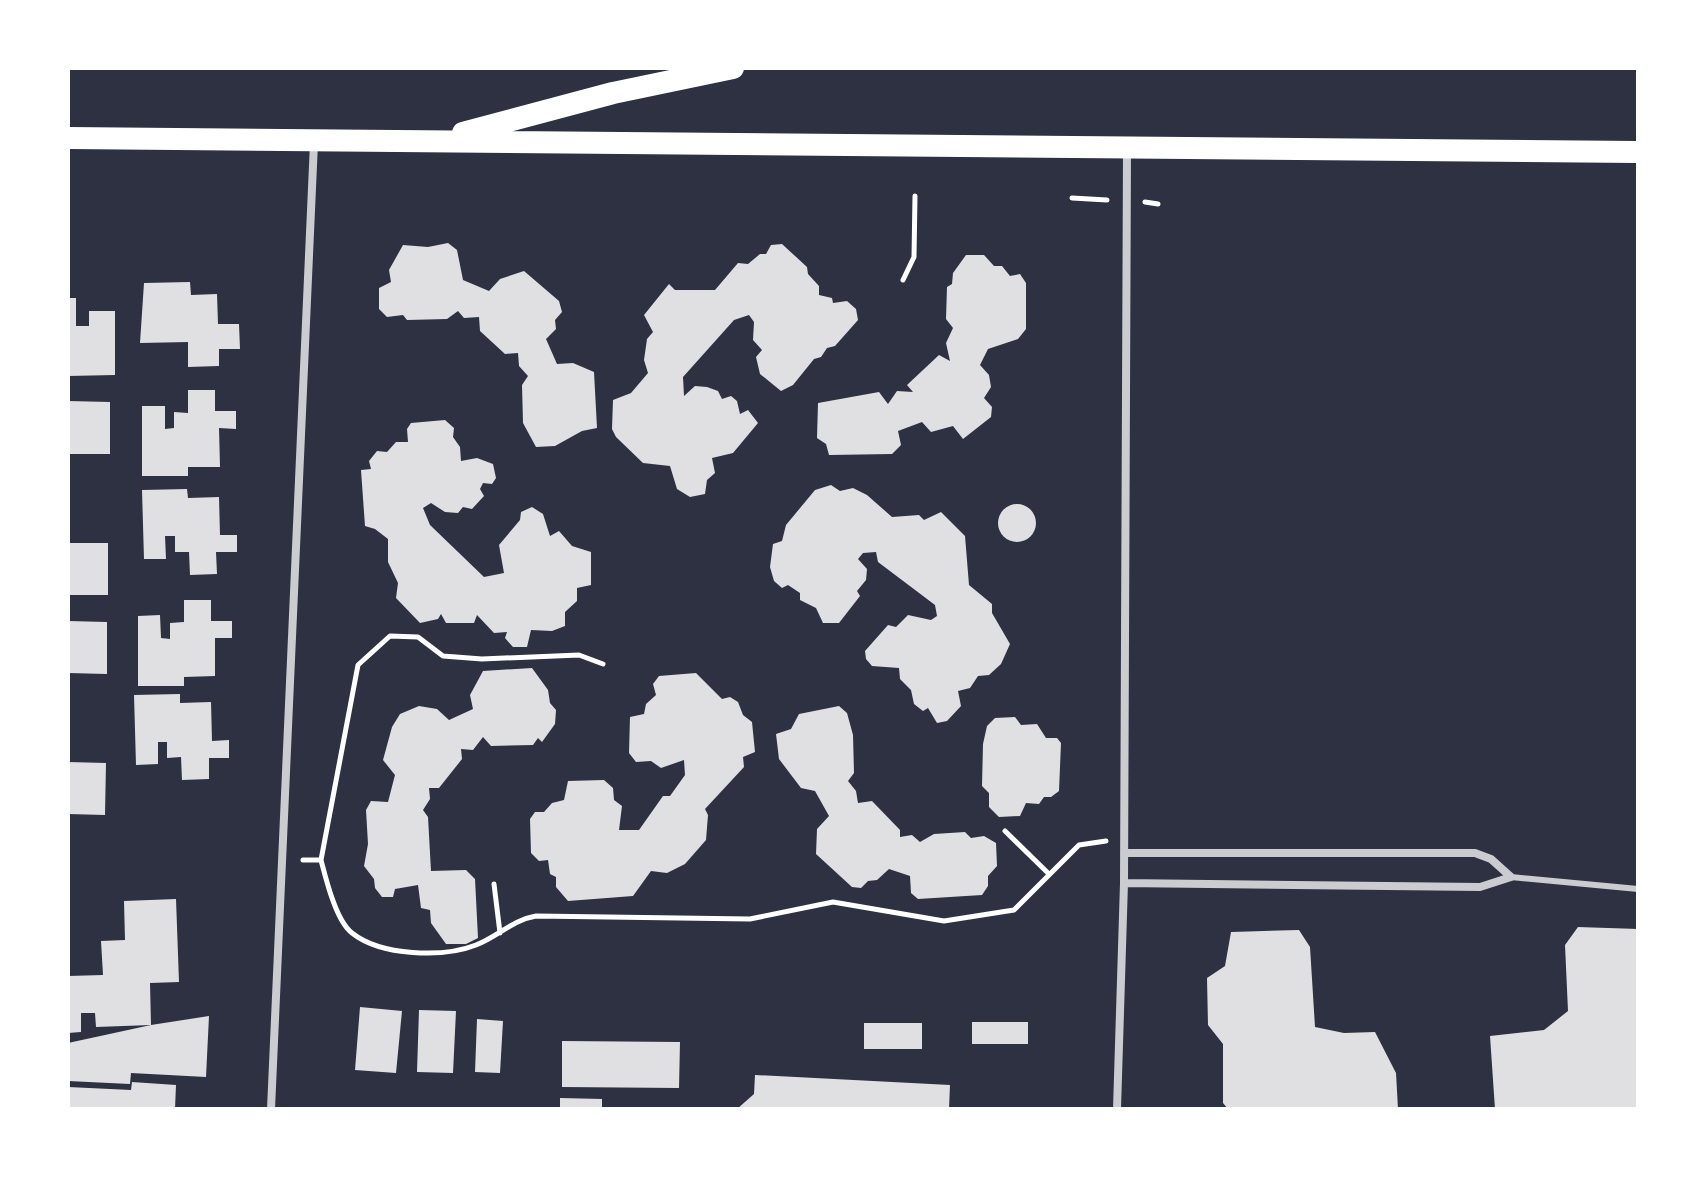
<svg xmlns="http://www.w3.org/2000/svg" width="1706" height="1177" font-family="Literata,serif">
<rect width="100%" height="100%" fill="#2d3142"/>
<!-- building -->
<path fill="#e0e0e3" d="M448,243l9,7 6,30 26,11 11,-12 24,-8 35,30 3,11 -7,8 1,9 -10,10 11,25 16,-1 21,9 3,56 -15,3 -27,15 -19,1 -13,-24 -1,-38 6,-9 -9,-10 -1,-13 -13,1 -25,-23 -1,-14 -15,1 -6,-7 -11,8 -40,1 -4,-5 -16,2 -8,-8v-21l12,-6 -2,-12 14,-25 25,2z
M782,244l25,23 1,7 11,12v9l13,3 1,5 14,-2 9,8 2,11 -23,26 -8,2 -6,9 -7,2 -21,26 -12,6 -21,-17 -4,-17 6,-7 -9,-10 1,-18 -5,-7 -15,5 -51,57 1,19 11,-10 12,1 11,4 4,8 9,-3 6,5 3,13 8,-4 10,13 -25,30 -21,5 3,15 -8,7 -2,14 -15,3 -13,-8 -7,-23 -27,-3 -27,-26 -4,-8 1,-29 18,-7 17,-20 -4,-13 3,-21 6,-7 -9,-17 25,-31 6,6h40l23,-27 10,1 12,-10h6l5,-9z
M966,255h18l10,11h8l8,10 10,-2 6,9v46l-8,10 -30,10 -8,16 9,10 2,12 -7,11 8,9 -1,10 -28,22 -10,-13 -22,6 -9,-10 -24,9 3,14 -9,9 -63,1 -3,-11 -9,-6 1,-35 61,-11 9,12 9,-13 16,1 -6,-7 32,-30 11,6 -4,-18 7,-15 -7,-9 1,-32 5,-3 1,-11z
M190,282l1,13 26,-1 1,30h21l1,25h-21v17l-31,1v-25l-48,1 4,-60z
M68,298h8v28h13v-15h26v64l-47,1z
M188,390h27v21h21v18l-17,-1 1,39h-32v9h-46v-70h23v23l9,-1v-16l14,1z
M68,401l42,1v52h-42z
M445,420l9,8 -1,9 7,10 1,14 16,-3 16,6 3,14 -4,6 -9,-1 -3,6 4,7 -12,13 -9,-2 -5,6 -13,-1 -14,-9 -8,5 7,17 54,52 20,-4 -5,-28 21,-25 1,-8 11,-5 11,7 7,22 9,-5 13,15 19,6v33l-14,3v13l-12,11v14l-13,5 -21,-1 -4,17h-14l-8,-9 2,-6 -13,1 -17,-18 -3,8h-28l-5,-9 -3,5 -18,4 -24,-25 2,-15 -10,-21v-23l-13,-10 -10,-3 -4,-56 10,-1 -2,-8 8,-10 10,1 9,-10h12l-1,-13 4,-6z
M831,485l9,6 13,-3 14,7 25,22 27,-2 5,5 17,-8 24,24 4,49 23,19v9l18,31 -9,20 -12,11 -11,1 -8,12 -12,3 3,15 -14,15 -10,2 -9,-15 -5,3 -9,-7 -3,-14 -11,-11 -1,-11 -27,-2 -6,-7 -1,-8 23,-26 8,2 12,-12 23,5 6,-4 -2,-11 -57,-43 -2,-10 -13,1 -5,6 9,10 -1,11 -9,11 3,5 -21,27h-16l-7,-15 -16,-8v-7l-12,-8 -6,3 -8,-7 -4,-14 3,-23 9,-3 4,-16 29,-35z
M187,489l1,9 31,-1 1,38h17v17h-21l1,22 -27,1 -1,-23h-14v-16h-10l1,23h-22l-2,-69z
M998 523a19 19 0 1 1 38 0a19 19 0 1 1-38 0Z
M68,543h40v52h-40z
M184,600h27v21h21v17h-17v38l-31,1v9h-46v-70l22,-1 1,23 9,1v-16l14,-1z
M68,621l39,1v52l-39,-1z
M532,668l16,22 2,13 6,7 -1,14 -13,18 -4,-4 -5,7 -42,1 -8,-9 -10,13 -12,-1 1,10 -23,29h-10l1,11 -7,11 5,7 3,54 35,-1 9,9 3,59 -12,6h-20l-15,-21 -1,-13 -9,-2 -3,-23 -23,4 -2,8h-11l-7,-9 -1,-9 -10,-13 4,-22 -2,-34 5,-9 17,1 7,-27 -12,-15 9,-33 8,-13 19,-8 18,3 12,11 24,-11 -3,-14 13,-24z
M696,673l26,26 8,-2 8,5 5,13 9,7 3,30 -12,5 1,10 -39,42 3,6 -2,25 -21,24 -18,9 -16,-2 -18,25 -65,5 -12,-14v-10l-6,-3 -2,-14 -9,1 -8,-8 -1,-34 5,-7h9l8,-9 12,-3 4,-19 36,-1 9,8 1,12 8,6 -3,24h20l24,-34h7l15,-21 -1,-15 -23,8 -10,-7 -15,1 -7,-9 1,-36 14,-3 2,-10 10,-9 -3,-11 6,-8z
M180,694v9l31,-1 1,39 17,-1v18h-20v21l-27,1 -1,-23 -14,1v-16h-9v22l-22,1 -2,-70z
M839,706l8,7 6,22 1,38 -6,8 8,10 2,12 14,-2 28,29v7l12,-2 8,7 14,-8 31,-2 6,6 13,-2 12,7 1,23 -9,10v10l-6,9 -64,4 -7,-6 -1,-17 -21,-7 -12,11 -9,1 -7,7 -9,-1 -36,-33 1,-25 12,-13 -14,-25 -14,-3 -22,-29 -3,-25 15,-5 8,-15z
M1015,717l6,8 16,-1 9,14h11l4,5 -2,48 -8,6h-7l-5,7 -13,-1 -6,13 -21,1 -10,-10v-14l-7,-7 1,-42 4,-18 8,-8z
M68,762l38,1 -1,52 -37,-1z
M176,899l3,83 -29,1 1,42 58,-9 -3,61 -75,-4 -1,11 -62,-3v-38l83,-18 -55,2 -1,-14h-14v19l-13,1v-57l35,-1 -2,-34 24,-1 -1,-39z
M1578,927l60,2v180h-143l-5,-73 54,-6 24,-19 -3,-66z
M1299,930l11,17 5,80 29,6 31,-1 21,41 2,36h-170l-5,-6v-59l-15,-19 -1,-47 18,-12 6,-34z
M360,1007l42,4 -6,62 -41,-3z
M419,1010l37,1 -3,62 -36,-1z
M477,1019l26,2 -3,52 -25,-1z
M972,1022h56v22h-56z
M864,1023h58v26h-58z
M562,1041l118,1 -1,46 -117,-1z
M755,1075l195,10 -1,24h-212l17,-15z
M132,1082l44,3 -1,24h-107v-22l63,3z
M560,1098l42,1v10h-42z"/>
<g fill="none" stroke-linecap="round" stroke-linejoin="round">
<!-- path -->
<path stroke="#fff" stroke-width="5" d="M1072,198l35,2
M1145,202l13,2
M903,280l11,-23 1,-61
M1005,831l44,43
M303,860h18c5,19 15,61 31,73 29,23 91,25 124,12 23,-9 36,-25 60,-29l214,3 83,-17 111,19 70,-11 65,-65 27,-4
M321,860l37,-195 32,-29 28,1 25,19 39,3 97,-4 24,9
M494,884l6,49"/>
<!-- service -->
<path stroke="#caccd0" stroke-width="6" d="M1511,877l127,12"/>
<!-- minor -->
<path stroke="#caccd0" stroke-width="8" d="M1124,853h351l16,6 20,18 -31,10 -356,-4
M271,1109l43,-966
M1117,1109l7,-226 3,-733"/>
<!-- trunk -->
<path stroke="#fff" stroke-width="22" d="M463,133l150,-40 120,-25
M68,138l1570,14"/>
</g>
<!-- border -->
<rect width="1706" height="1177" fill="none" stroke="#ffffff" stroke-width="140"/>
</svg>
